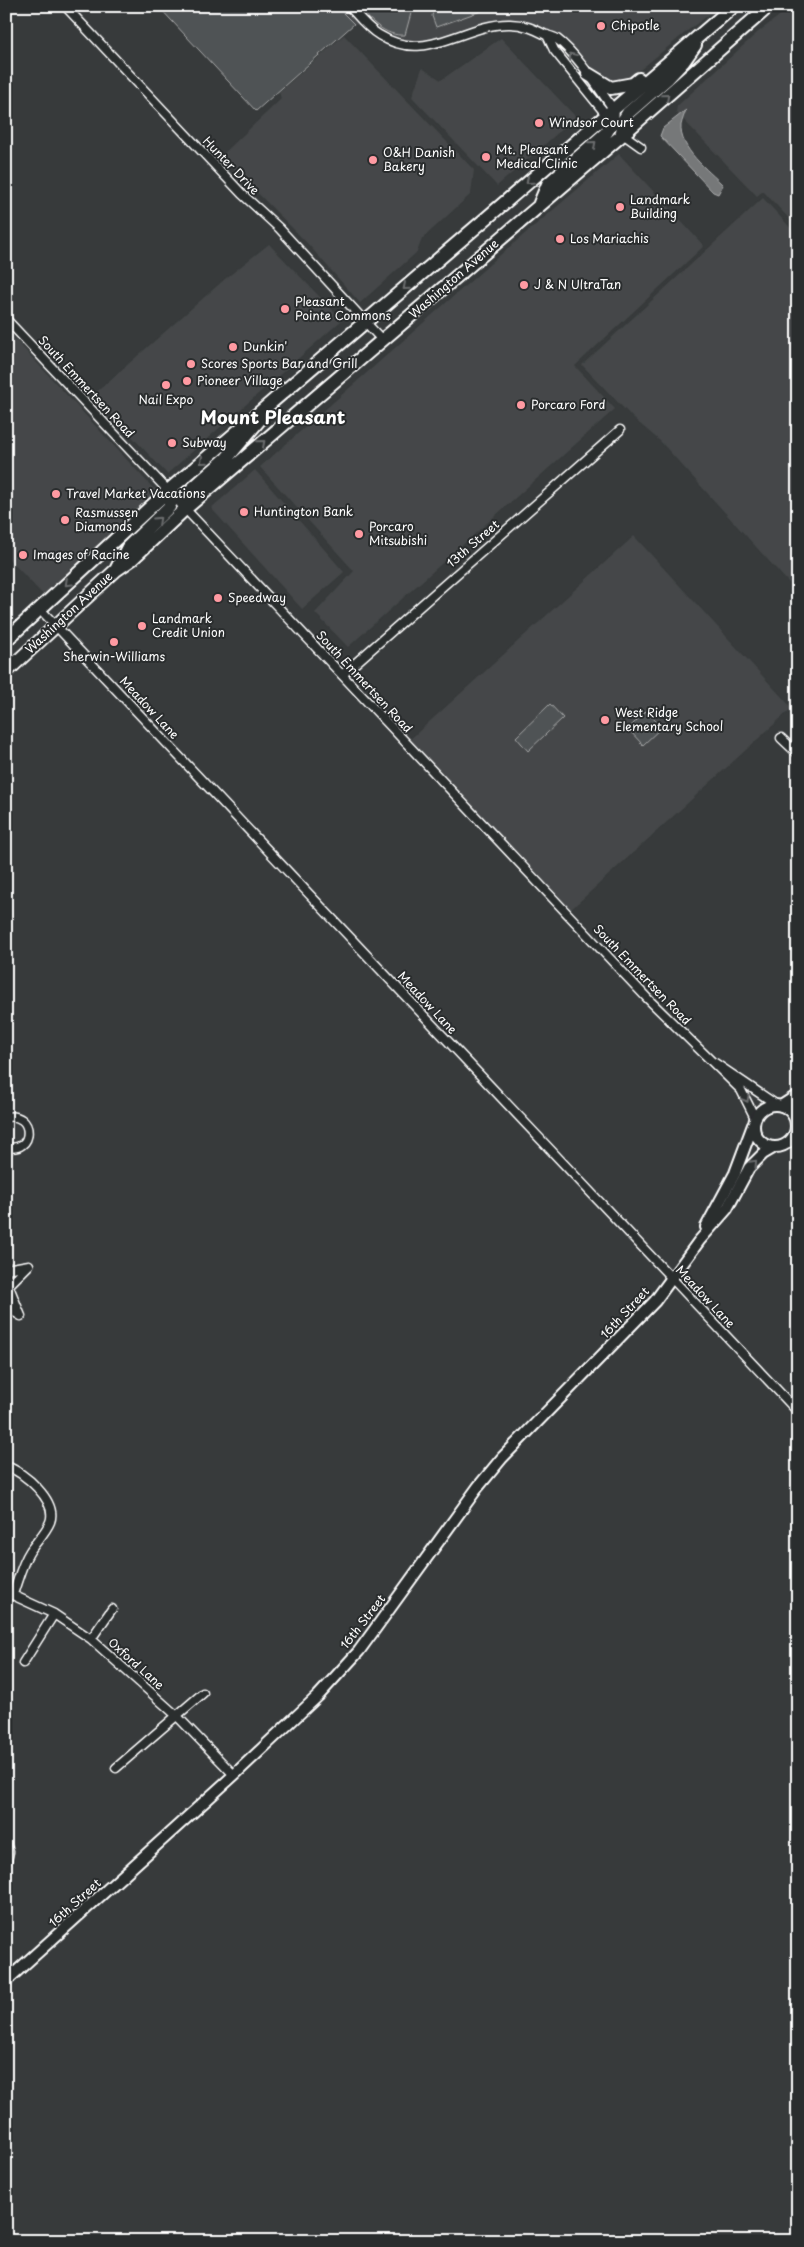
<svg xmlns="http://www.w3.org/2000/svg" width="804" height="2247" font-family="'Playpen Sans',sans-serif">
<rect width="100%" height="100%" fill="#373a3b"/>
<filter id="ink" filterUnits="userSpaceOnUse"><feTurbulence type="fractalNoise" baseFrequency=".02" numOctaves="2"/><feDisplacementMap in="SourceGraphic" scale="10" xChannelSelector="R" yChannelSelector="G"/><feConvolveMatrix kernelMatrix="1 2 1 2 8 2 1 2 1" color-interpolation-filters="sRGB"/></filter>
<g filter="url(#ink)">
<!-- built -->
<path fill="#444748" d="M336,6h385l-30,22 -85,70 -50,-60 -45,-14 -72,19 -31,2 -41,-19 -13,-2z
M792,6h6v222l-35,-37 -6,5 -81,-84 1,-6 80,-73z
M344,35l130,135 -3,24 -49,45 -5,13 -57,51 -53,-60 -86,-87 60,-57 -2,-7z
M501,38l75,79 -79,69 -85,-89 10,-29 19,12z
M619,154l85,92 -129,120 40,43 -267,238 -33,-34 39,-42 -94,-104 247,-218z
M763,198l35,38v357l-138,-152 -27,-23 -51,-53z
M269,244l73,76 -175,154 -74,-79 132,-116z
M14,338l139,150 15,3 -119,110 -43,-45v-211z
M255,470l89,102 -42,37 -91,-101z
M634,536l158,172 -225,205 -161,-170z"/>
<!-- green -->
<path fill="#505354" stroke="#a8a9aa" d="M158,6h178l18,18 -98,87z
M357,6h56l-8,29c-20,2 -36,-16 -48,-29z
M434,6h61l-59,21 -4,-11z
M550,704l13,14 -35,33 -12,-14z
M646,711l16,16 -19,18 -15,-16z"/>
<!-- water -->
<path fill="#767879" stroke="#adaeaf" d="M686,110c-2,5 -4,11 -5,15 -2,24 27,45 42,60l-5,9 -5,-2 -53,-56 3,-8z"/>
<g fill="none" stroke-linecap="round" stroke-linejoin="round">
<defs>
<path id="minor" d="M65,6l177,188 37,34 103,112
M349,6c9,10 18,22 30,29 48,30 84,-12 131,-11 14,0 24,5 36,11 4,1 8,2 11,4 20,15 42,50 57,71
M547,35l7,15 54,67
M620,132l21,15
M6,319l641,679 94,92 14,28
M40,609l758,803
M342,675l278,-245
M781,738l17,16
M715,1063l62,42
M6,1117c29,-6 29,37 0,30
M6,1269l23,-4
M6,1276l4,8 -4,13
M10,1284l19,-19
M10,1289l11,27
M6,1307l15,9
M6,1466c18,6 52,35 44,56 -4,10 -14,20 -20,29 -8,12 -12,29 -17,43
M6,1592l48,22 37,25 86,77 57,59
M91,1639l21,-30
M23,1663l31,-49
M116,1768l87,-75
M6,1844l3,8 -3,13"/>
<path id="tertiary" d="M754 1126a21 21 0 1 1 42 0a21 21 0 1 1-42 0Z
M781,1106l17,-11
M706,1227l29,-54 18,-48
M6,1981l228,-206 84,-79 41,-45 119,-164 24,-29 153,-157 44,-60 28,-32 22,-41 14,-14 12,-7"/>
<path id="primary" d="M588,74l23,14 22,-4 6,-5
M622,135l1,-14 5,-8 40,-35 15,-16 12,-17
M540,203l8,-19 58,-51 6,-10 1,-15
M185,509v-7l7,-13 35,-31 33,-39
M117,568l11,-21 41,-40 2,-5 -3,-11
M6,640l162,-149 566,-485
M6,672l110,-102 16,-11 53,-50 437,-374 147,-129"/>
</defs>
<!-- minor casing -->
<use href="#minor" stroke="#fff" stroke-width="11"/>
<!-- tertiary casing -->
<use href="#tertiary" stroke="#fff" stroke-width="14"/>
<!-- primary casing -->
<use href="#primary" stroke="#fff" stroke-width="16"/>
<!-- minor -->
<use href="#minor" stroke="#2a2d2e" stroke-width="8"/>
<!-- tertiary -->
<use href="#tertiary" stroke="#2a2d2e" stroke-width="10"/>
<!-- primary -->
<use href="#primary" stroke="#2a2d2e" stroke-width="12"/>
</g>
<!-- one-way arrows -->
<defs><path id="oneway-chevron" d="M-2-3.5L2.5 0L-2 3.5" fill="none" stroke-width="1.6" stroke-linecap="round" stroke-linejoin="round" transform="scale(1.25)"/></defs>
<g stroke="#6a6c6d">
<use href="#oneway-chevron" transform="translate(572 56) rotate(-130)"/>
<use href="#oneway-chevron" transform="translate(666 97) rotate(-41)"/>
<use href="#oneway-chevron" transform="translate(593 144) rotate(-41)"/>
<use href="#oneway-chevron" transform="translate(529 181) rotate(139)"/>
<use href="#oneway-chevron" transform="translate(406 287) rotate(139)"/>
<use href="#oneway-chevron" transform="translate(262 443) rotate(-41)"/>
<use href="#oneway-chevron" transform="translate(203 461) rotate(140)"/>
<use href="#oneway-chevron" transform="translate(158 520) rotate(-43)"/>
<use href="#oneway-chevron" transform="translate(68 583) rotate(137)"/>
<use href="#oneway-chevron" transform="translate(746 1099) rotate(61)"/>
<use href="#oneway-chevron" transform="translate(754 1163) rotate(-47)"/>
</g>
</g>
<!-- markers -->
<g fill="#ff9aa2" stroke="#2a2d2e" stroke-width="2">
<circle cx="601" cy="26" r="5"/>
<circle cx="539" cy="123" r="5"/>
<circle cx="486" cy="157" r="5"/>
<circle cx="373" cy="160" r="5"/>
<circle cx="620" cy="207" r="5"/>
<circle cx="560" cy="239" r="5"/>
<circle cx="524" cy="285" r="5"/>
<circle cx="285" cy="309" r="5"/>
<circle cx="233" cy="347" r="5"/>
<circle cx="191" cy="364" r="5"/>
<circle cx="187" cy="381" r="5"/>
<circle cx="166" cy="385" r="5"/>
<circle cx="521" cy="405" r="5"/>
<circle cx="172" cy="443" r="5"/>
<circle cx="56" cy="494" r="5"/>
<circle cx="244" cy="512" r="5"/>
<circle cx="65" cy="520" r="5"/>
<circle cx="359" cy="534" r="5"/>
<circle cx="23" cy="555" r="5"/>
<circle cx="218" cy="598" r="5"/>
<circle cx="142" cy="626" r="5"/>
<circle cx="114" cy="642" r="5"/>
<circle cx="605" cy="720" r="5"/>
</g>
<g text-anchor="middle" stroke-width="4" stroke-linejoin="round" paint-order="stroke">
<!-- poi labels -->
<g font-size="12" fill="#fff" stroke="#2a2d2e" text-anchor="start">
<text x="611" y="30">Chipotle</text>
<text x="549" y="127">Windsor Court</text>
<text x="496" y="154">Mt. Pleasant<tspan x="496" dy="14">Medical Clinic</tspan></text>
<text x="383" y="157">O&amp;H Danish<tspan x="383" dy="14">Bakery</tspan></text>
<text x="630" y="204">Landmark<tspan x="630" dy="14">Building</tspan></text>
<text x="570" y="243">Los Mariachis</text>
<text x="534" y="289">J &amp; N UltraTan</text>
<text x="295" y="306">Pleasant<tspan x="295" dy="14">Pointe Commons</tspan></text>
<text x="243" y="351">Dunkin'</text>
<text x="201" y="368">Scores Sports Bar and Grill</text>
<text x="197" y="385">Pioneer Village</text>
<text x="166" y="404" text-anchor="middle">Nail Expo</text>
<text x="531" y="409">Porcaro Ford</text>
<text x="182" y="447">Subway</text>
<text x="66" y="498">Travel Market Vacations</text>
<text x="254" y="516">Huntington Bank</text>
<text x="75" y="517">Rasmussen<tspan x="75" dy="14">Diamonds</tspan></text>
<text x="369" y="531">Porcaro<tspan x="369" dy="14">Mitsubishi</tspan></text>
<text x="33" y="559">Images of Racine</text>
<text x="228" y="602">Speedway</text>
<text x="152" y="623">Landmark<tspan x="152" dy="14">Credit Union</tspan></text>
<text x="114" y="661" text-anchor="middle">Sherwin-Williams</text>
<text x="615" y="717">West Ridge<tspan x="615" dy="14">Elementary School</tspan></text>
</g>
<!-- street labels -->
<g font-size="12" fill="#fff" stroke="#2a2d2e">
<text transform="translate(231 166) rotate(46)" y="4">Hunter Drive</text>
<text transform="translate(454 279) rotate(-41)" y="4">Washington Avenue</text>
<text transform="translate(86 387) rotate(47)" y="4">South Emmertsen Road</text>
<text transform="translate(473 544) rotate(-41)" y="4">13th Street</text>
<text transform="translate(69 613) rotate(-43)" y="4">Washington Avenue</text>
<text transform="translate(364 682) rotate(47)" y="4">South Emmertsen Road</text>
<text transform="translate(149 708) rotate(47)" y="4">Meadow Lane</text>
<text transform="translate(642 975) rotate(46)" y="4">South Emmertsen Road</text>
<text transform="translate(427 1003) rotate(47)" y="4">Meadow Lane</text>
<text transform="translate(705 1297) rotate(47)" y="4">Meadow Lane</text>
<text transform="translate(625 1313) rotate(-47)" y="4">16th Street</text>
<text transform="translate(363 1622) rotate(-52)" y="4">16th Street</text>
<text transform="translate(136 1664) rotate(42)" y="4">Oxford Lane</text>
<text transform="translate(75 1903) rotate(-42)" y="4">16th Street</text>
</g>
<!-- district labels -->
<g font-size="18" font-weight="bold" fill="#fff" stroke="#2a2d2e">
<text x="273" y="424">Mount Pleasant</text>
</g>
</g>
<!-- margin -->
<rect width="804" height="2247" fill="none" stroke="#2a2d2e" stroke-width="25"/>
<rect x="12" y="12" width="779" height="2222" fill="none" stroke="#fff" stroke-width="2" filter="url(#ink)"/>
</svg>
